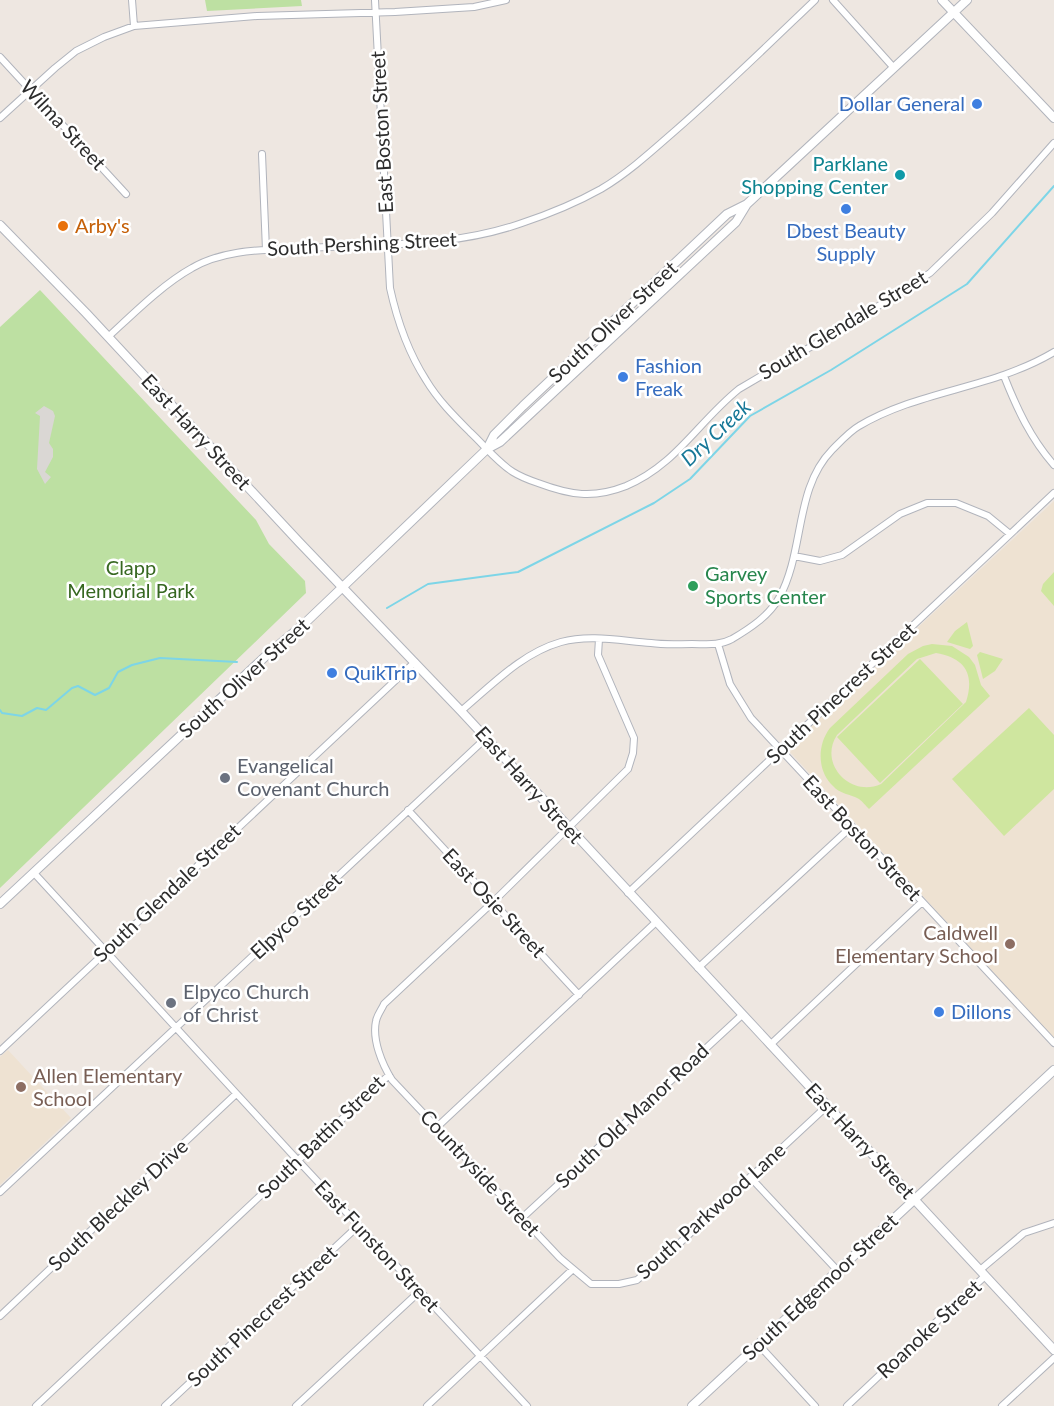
<svg xmlns="http://www.w3.org/2000/svg" width="1054" height="1406" font-family="Lato,sans-serif">
<rect width="100%" height="100%" fill="#eee7e1"/>
<!-- education -->
<path fill="#eee2d2" d="M1054,501v537l-265,-287v-4z
M8,1050l63,68 -71,67v-128z"/>
<!-- green -->
<path fill="#bde0a2" d="M205,0h96l1,6 -95,5z
M40,290l216,230 13,24 36,37 1,12 -306,295v-561z"/>
<!-- pitch -->
<path fill="#cfe69f" fill-rule="evenodd" d="M1054,572v34l-13,-15 2,-7z
M967,622l6,24 -3,3 -23,-7 8,-11z
M932,644l20,2 17,11 6,8 6,20 9,11 -121,113c-3,-3 -7,-8 -10,-10 -9,-5 -19,-5 -26,-13 -16,-15 -16,-41 -3,-58l78,-74 15,-8zM936,653c29,5 39,21 30,49l-85,82c-30,14 -63,-20 -44,-49l80,-76z
M980,652l23,7 -8,12 -12,8 -6,-24z
M920,659l43,45 -83,79 -43,-46z
M1029,708l25,27v54l-50,47 -52,-57z"/>
<!-- plaza -->
<path fill="#dad7d4" d="M44,406l9,5 2,5 -6,27 4,6v8l-8,15 6,5 -6,7 -8,-15 3,-53 -5,-3z"/>
<g fill="none" stroke-linecap="round" stroke-linejoin="round">
<!-- stream -->
<path stroke="#7dd5e7" stroke-width="2" d="M387,608l41,-24 90,-12 136,-69 36,-24 60,-63 81,-46 136,-86 87,-98
M0,710l2,3 20,3 15,-8 9,2 26,-22 6,-2 17,9 14,-7 9,-16 14,-7 28,-7 77,4"/>
<defs>
<path id="street" d="M132,0l2,26
M375,0l15,288c7,32 18,64 36,92 12,20 28,36 44,52 14,13 27,30 43,40 8,5 16,8 25,11 32,12 55,16 88,3 50,-21 72,-64 113,-97l119,-70 72,-46 62,-60 62,-70
M833,0l61,68
M0,57l126,137
M0,118l55,-50 21,-17 28,-14 30,-11 123,-10 138,-4 79,-5 32,-7
M262,154l4,96
M108,337c25,-23 55,-53 84,-69 32,-19 74,-18 110,-20 74,-4 150,0 220,-25 27,-9 54,-20 79,-34 27,-16 51,-38 75,-59 48,-42 93,-86 139,-130
M1004,376c13,33 27,63 50,89
M794,556l26,5 22,-6 58,-41 27,-11h29l32,13 22,18
M599,639l-1,16 36,83 -1,15 -5,16 -135,133 -109,102c-2,5 -7,11 -8,17 -4,19 6,43 16,59l168,178 31,26h28l18,-4 33,-28 157,-146
M718,644l12,40 21,34 303,325
M461,711c31,-26 61,-58 100,-69 29,-8 61,-1 90,1 14,2 27,1 41,1 14,0 27,2 40,-5 17,-10 37,-23 47,-41 26,-47 15,-109 53,-148 8,-8 18,-19 27,-24 60,-36 133,-37 195,-74
M408,810l171,185
M34,873l257,280 236,253
M628,893l426,-400
M698,968l153,-141
M770,1045l152,-143
M0,1051l415,-389
M437,1127l218,-204
M750,1177l88,94
M0,1192l486,-454
M522,1218l220,-203
M980,1270l44,-37 30,-10
M0,1316l236,-222
M758,1344l57,62
M36,1406l353,-331
M165,1406l193,-180
M296,1406l124,-115
M427,1406l146,-137
M847,1406l138,-130
M1002,1406l52,-48"/>
<path id="secondary" d="M942,0l112,118
M0,225l86,88 213,229 162,169 593,639
M487,449l7,-14 29,-29 204,-192 20,-10 220,-204
M0,904l269,-251 36,-30 182,-174 13,-7 236,-220 11,-18
M692,1406l362,-336"/>
</defs>
<!-- street casing -->
<use href="#street" stroke="#b1b4bc" stroke-width="8"/>
<!-- secondary casing -->
<use href="#secondary" stroke="#b1b4bc" stroke-width="10"/>
<!-- street -->
<use href="#street" stroke="#fff" stroke-width="6"/>
<!-- secondary -->
<use href="#secondary" stroke="#fff" stroke-width="8"/>
</g>
<!-- markers -->
<g fill="#3f7fe0" stroke="#fff" stroke-width="2">
<circle cx="977" cy="104" r="6"/>
<circle cx="846" cy="209" r="6"/>
<circle cx="623" cy="377" r="6"/>
<circle cx="332" cy="673" r="6"/>
<circle cx="939" cy="1012" r="6"/>
</g>
<circle fill="#0f9aa8" stroke="#fff" stroke-width="2" cx="900" cy="175" r="6"/>
<circle fill="#e8710a" stroke="#fff" stroke-width="2" cx="63" cy="226" r="6"/>
<circle fill="#2e9e5b" stroke="#fff" stroke-width="2" cx="693" cy="586" r="6"/>
<g fill="#6b7280" stroke="#fff" stroke-width="2">
<circle cx="225" cy="778" r="6"/>
<circle cx="171" cy="1003" r="6"/>
</g>
<g fill="#8d6e63" stroke="#fff" stroke-width="2">
<circle cx="1010" cy="944" r="6"/>
<circle cx="21" cy="1087" r="6"/>
</g>
<g text-anchor="middle" stroke-width="5" stroke-linejoin="round" paint-order="stroke">
<!-- shop labels -->
<g font-size="20" fill="#366cbe" stroke="#fff" text-anchor="start">
<text x="965" y="111" text-anchor="end">Dollar General</text>
<text x="846" y="238" text-anchor="middle">Dbest Beauty<tspan x="846" dy="23">Supply</tspan></text>
<text x="635" y="373">Fashion<tspan x="635" dy="23">Freak</tspan></text>
<text x="344" y="680">QuikTrip</text>
<text x="951" y="1019">Dillons</text>
</g>
<!-- street labels -->
<g font-size="20" fill="#2d2d2d" stroke="#fff">
<text transform="translate(63 125) rotate(47)" y="7">Wilma Street</text>
<text transform="translate(382 132) rotate(-93)" y="7">East Boston Street</text>
<text transform="translate(362 244) rotate(-3)" y="7">South Pershing Street</text>
<text transform="translate(613 322) rotate(-43)" y="7">South Oliver Street</text>
<text transform="translate(843 325) rotate(-31)" y="7">South Glendale Street</text>
<text transform="translate(196 432) rotate(47)" y="7">East Harry Street</text>
<text transform="translate(244 678) rotate(-42)" y="7">South Oliver Street</text>
<text transform="translate(841 693) rotate(-43)" y="7">South Pinecrest Street</text>
<text transform="translate(529 785) rotate(48)" y="7">East Harry Street</text>
<text transform="translate(862 838) rotate(47)" y="7">East Boston Street</text>
<text transform="translate(167 893) rotate(-43)" y="7">South Glendale Street</text>
<text transform="translate(494 903) rotate(47)" y="7">East Osie Street</text>
<text transform="translate(296 916) rotate(-43)" y="7">Elpyco Street</text>
<text transform="translate(632 1116) rotate(-43)" y="7">South Old Manor Road</text>
<text transform="translate(321 1137) rotate(-44)" y="7">South Battin Street</text>
<text transform="translate(860 1141) rotate(47)" y="7">East Harry Street</text>
<text transform="translate(480 1173) rotate(47)" y="7">Countryside Street</text>
<text transform="translate(118 1205) rotate(-43)" y="7">South Bleckley Drive</text>
<text transform="translate(711 1211) rotate(-42)" y="7">South Parkwood Lane</text>
<text transform="translate(377 1246) rotate(47)" y="7">East Funston Street</text>
<text transform="translate(820 1287) rotate(-43)" y="7">South Edgemoor Street</text>
<text transform="translate(262 1316) rotate(-43)" y="7">South Pinecrest Street</text>
<text transform="translate(929 1329) rotate(-43)" y="7">Roanoke Street</text>
</g>
<!-- culture labels -->
<g font-size="20" fill="#0d838f" stroke="#fff" text-anchor="end">
<text x="888" y="171">Parklane<tspan x="888" dy="23">Shopping Center</tspan></text>
</g>
<!-- food labels -->
<g font-size="20" fill="#c56008" stroke="#fff" text-anchor="start">
<text x="75" y="233">Arby's</text>
</g>
<!-- park labels -->
<g font-size="20" fill="#366720" stroke="#fff">
<text x="131" y="575">Clapp<tspan x="131" dy="23">Memorial Park</tspan></text>
</g>
<!-- leisure labels -->
<g font-size="20" fill="#27864d" stroke="#fff" text-anchor="start">
<text x="705" y="581">Garvey<tspan x="705" dy="23">Sports Center</tspan></text>
</g>
<!-- worship labels -->
<g font-size="20" fill="#5b616d" stroke="#fff" text-anchor="start">
<text x="237" y="773">Evangelical<tspan x="237" dy="23">Covenant Church</tspan></text>
<text x="183" y="999">Elpyco Church<tspan x="183" dy="23">of Christ</tspan></text>
</g>
<!-- education labels -->
<g font-size="20" fill="#785e54" stroke="#fff" text-anchor="end">
<text x="998" y="940">Caldwell<tspan x="998" dy="23">Elementary School</tspan></text>
<text x="33" y="1083" text-anchor="start">Allen Elementary<tspan x="33" dy="23">School</tspan></text>
</g>
<!-- water labels -->
<g font-size="21" font-style="italic" fill="#177898" stroke="#fff">
<text transform="translate(716 433) rotate(-43)" y="7">Dry Creek</text>
</g>
</g>
</svg>
